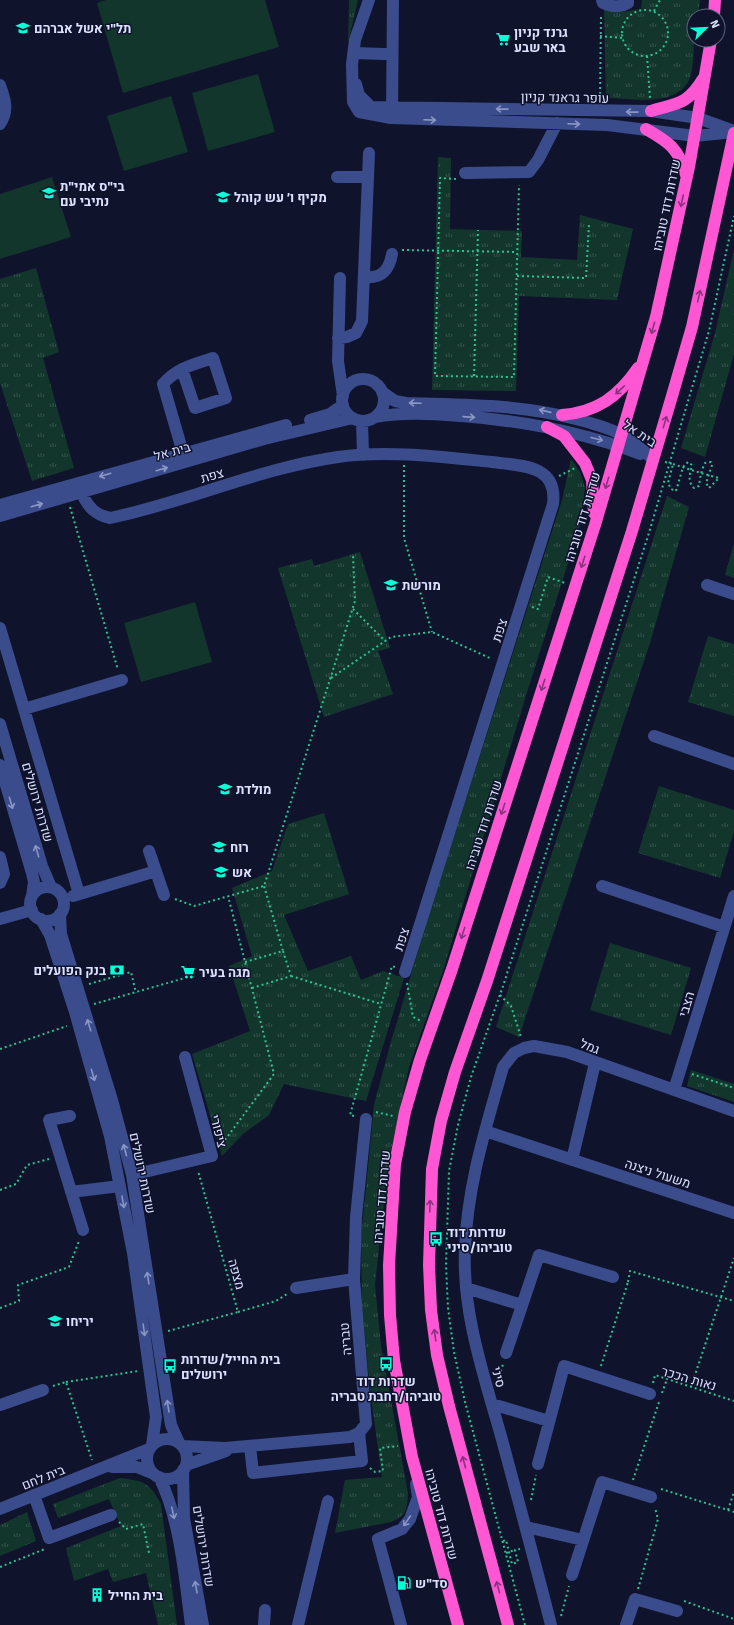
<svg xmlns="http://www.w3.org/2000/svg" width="734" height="1625" font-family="'Fira Sans',Heebo,sans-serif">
<defs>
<pattern id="grass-tufts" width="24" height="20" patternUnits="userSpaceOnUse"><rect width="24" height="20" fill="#13362c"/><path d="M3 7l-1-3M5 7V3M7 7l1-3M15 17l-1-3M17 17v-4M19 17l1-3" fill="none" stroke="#35534c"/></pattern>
</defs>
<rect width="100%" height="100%" fill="#10132c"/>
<!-- grass -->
<path fill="url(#grass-tufts)" d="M349,0h9l-10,43z
M642,0h58l-2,16h-4c0,13 1,54 -5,64 -14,28 -58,18 -83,18l-2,-89 17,3 20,-3z
M438,157l13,1 -1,71 72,2 -1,26 56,3 3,-45 53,14 -16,71 -98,-4 -3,95 -84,-1z
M734,249v105l-29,103 -24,-9 34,-115z
M36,268l23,84 -16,6 31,110 -42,13 -32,-98v-104z
M571,459l9,13 5,15 -4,35 -57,180 -81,269 -34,96 -21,97 -13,121 6,61 27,147c-1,16 -1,23 -17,29l-56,11 10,-53 37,-3 -12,-86 -8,-87 -1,-65 13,-134 16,-60 37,-124 135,-421z
M667,496l22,11 -39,136 -131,394 -23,-10z
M734,543v35l-9,-3z
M360,552l30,96 -12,3 15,43 -69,23 -46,-149 34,-9 2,7z
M708,636l26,8v72l-46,-14z
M659,786l75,24v21l-14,47 -82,-25z
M324,813l25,81 -65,21 24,56 43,-15 10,24 22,-9 21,7 -38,123 -82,-17 -15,31 -26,19 -21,22 -30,-102 58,-23 -21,-65 23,-10 -20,-68 40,-17 16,-47z
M610,943l81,25 -20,67 -81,-25z
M691,1070l43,14v18l-47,-16z
M120,1478c24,3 29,4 41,26l16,121h-19l-12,-52 -33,9 -5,-13 -34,12 -8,-33 55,-22 -12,-27 -51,19 -5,-14z
M27,1512l9,29 -36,15v-31z"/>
<!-- garden -->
<path fill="#13362c" d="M106,0h159l14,47 -156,46 -26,-90z
M258,74l17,58 -67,19 -16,-58z
M171,96l17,56 -64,19 -17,-55z
M52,177l19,60 -71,22v-65z
M195,602l17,60 -71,20 -17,-59z"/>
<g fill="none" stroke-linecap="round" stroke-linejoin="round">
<!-- path -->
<path stroke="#2cc292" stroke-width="2" stroke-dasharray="2 3" stroke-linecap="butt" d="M622 33a23 23 0 1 1 46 0a23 23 0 1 1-46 0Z
M654,11l6,-11
M600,36l22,2
M647,56l3,42
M600,99l1,-84
M456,179l-16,-1 -5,198 79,1 5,-192
M402,250l115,2
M517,276l69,2 3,-54
M474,376l4,-146
M665,462l8,2 -5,19 3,6 5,2 7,-24 5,-5 4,3c-2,9 -5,16 2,23l5,-2c1,-8 2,-15 6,-23l6,-1 1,3 -6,18 3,5 10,-10c-16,-4 -31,-9 -46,-14
M404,465v73l28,94
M559,476l16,-8
M70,507l48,163
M532,607l6,2 10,-32 17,6
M353,609l32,32
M331,678l60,-41 41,-5 60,27
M175,899l19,7 70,-20 91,-285 -2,-46
M245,962l38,-11 -19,-65
M291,976l90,28
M407,983l6,34 8,4
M89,984l42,-12 5,21
M252,988l39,-12 -8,-25
M500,995l11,11 10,31
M94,1004l91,-26
M0,1049l67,-23
M692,1074l42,14
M376,1112l17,4
M354,1116l-4,-1 42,-149 3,1
M222,1144l52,-70 -46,-178
M0,1190l16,-6 11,-19 22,-6
M628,1282l2,-11 104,30
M0,1308l19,-7 -1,-16 51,-18 10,-26
M238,1312l38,-11 11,-7
M168,1331l70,-19 -40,-141
M601,1366l27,-84
M498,1381l5,-17
M66,1382l72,-11
M653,1383l2,-8 79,26
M53,1386l13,-4 26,78
M691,1387l43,-129
M662,1393l5,-14
M370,1468l5,4 8,-1 -3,-23 18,-2
M633,1480l26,-78
M661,1489l73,23
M531,1500l5,-25
M728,1510l6,-18
M119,1522l7,7 17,-5 6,29
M503,1541l3,-1 6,24 6,-2 -3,-12 5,-1
M506,1553l9,-3
M0,1567l45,-18
M638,1589l20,-70 -3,-11
M684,1601l50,18
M561,1616l8,-30
M525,1625l-60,-223 -11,-50 -6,-44 -2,-43 3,-94 9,-46 13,-48 32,-91 145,-450 40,-135 21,-70 25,-115"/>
<!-- minor -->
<path stroke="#3a4c8c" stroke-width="12" d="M369,0l-14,40 -3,24 1,38 6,10 32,6 216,7 88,11 39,-4
M602,0l1,3c8,4 16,5 25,0v-3
M354,53l31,1
M356,84l3,11 12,12 280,4 47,7 33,12
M0,85c5,14 9,26 0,39
M392,115l1,-115
M465,173l64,-1 9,-12 19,-37
M337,177h31
M364,277c17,2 25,-6 28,-23
M340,278l-2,83 5,35
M338,338l9,-1 9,-4 6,-12 7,-168
M182,369l13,39 31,-10 -13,-40c-20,7 -35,9 -50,26l20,69
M342 400a21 21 0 1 1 42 0a21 21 0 1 1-42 0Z
M382,392l13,9 11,2c59,2 112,1 170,16 15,4 32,8 46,16 11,6 21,16 31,24
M375,417c29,-5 57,-3 87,-1 61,5 121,16 178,38
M310,420l20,-6 13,-9
M362,421l1,34
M81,492c7,15 14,23 29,26 77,-16 150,-50 228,-61 50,-7 104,0 154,5 29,4 66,2 61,42l-148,468
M0,505l286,-80
M0,516l264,-77 89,-21
M707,585l27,9
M0,628l79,266
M24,709l98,-29
M0,724l42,142 9,21
M654,736l80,28
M0,765l32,108 2,9 -2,14
M149,851l15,44
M0,857l4,17 -4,9
M602,886l122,41
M30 904a17 17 0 1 1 34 0a17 17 0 1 1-34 0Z
M73,896l83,-25
M60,914l1,20 51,166 20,75 39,250 8,18
M0,919l32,-9
M41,919l9,16 25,77 35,124 23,117 20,143 3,21 -4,28
M674,1090l60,-194
M70,1116l-21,4 34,110
M485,1131l249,82
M572,1160l23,-97
M132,1175l80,-19 -27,-99
M71,1192l49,-6
M296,1288l58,-9
M466,1288l56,17
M506,1353l33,-98 74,22
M492,1404l57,17
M0,1405l43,-15
M147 1459a20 20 0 1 1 40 0a20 20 0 1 1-40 0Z
M182,1446l43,2 125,-11 9,-4 7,-9 -12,-145 2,-62 10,-98
M250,1446l3,27 109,-12 -3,-28
M538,1464l26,-98 86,28
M186,1465l40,-14
M112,1467h25l17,7
M183,1470l1,48 19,107
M159,1477c21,40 26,103 32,148
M34,1495l15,43 62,-23
M0,1509l149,-60
M526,1527l57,13
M572,1575l30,-93 49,15
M264,1625l1,-15
M298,1625l30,-124
M401,1625l-23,-86 24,-10 8,-10 8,-22 -2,-13
M551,1625c-16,-63 -33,-126 -50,-189 -17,-60 -39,-124 -36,-186 2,-64 21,-123 38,-183l11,-14 10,-5 10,-2 33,6 167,59
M626,1625l9,-26 42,12"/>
<!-- highway -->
<path stroke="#ff56d3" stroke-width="12" d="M714,16l1,-16
M651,111c27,-8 36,-6 52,-32
M646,129c23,13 33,20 40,46
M562,415c35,-3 56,-18 76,-47
M547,427l17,9 21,27 7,17 2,33
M458,1625l-46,-168 -18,-97 -4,-45 -1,-50 6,-101 10,-52 15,-52 32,-91 143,-444 61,-208 33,-150 22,-127
M508,1625l-59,-219 -12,-51 -6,-45 -2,-45 3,-96 9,-48 14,-49 32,-91 145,-450 40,-135 20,-69 42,-194"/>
</g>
<!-- one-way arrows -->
<defs><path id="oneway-shaft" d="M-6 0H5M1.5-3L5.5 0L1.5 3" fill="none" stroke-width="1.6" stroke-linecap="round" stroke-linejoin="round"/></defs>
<g stroke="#8a96c6">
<use href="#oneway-shaft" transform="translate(502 109) rotate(-179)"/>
<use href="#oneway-shaft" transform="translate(632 112) rotate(-179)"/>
<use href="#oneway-shaft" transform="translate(430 120) rotate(2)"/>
<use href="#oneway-shaft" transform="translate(574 124) rotate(2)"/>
<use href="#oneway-shaft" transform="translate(415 403) rotate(-178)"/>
<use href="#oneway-shaft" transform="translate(545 411) rotate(-167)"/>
<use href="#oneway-shaft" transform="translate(469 417) rotate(4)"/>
<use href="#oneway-shaft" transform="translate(597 439) rotate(14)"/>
<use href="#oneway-shaft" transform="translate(162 469) rotate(-16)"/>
<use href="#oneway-shaft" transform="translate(105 475) rotate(164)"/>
<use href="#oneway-shaft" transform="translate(37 505) rotate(-16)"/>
<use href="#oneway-shaft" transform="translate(11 803) rotate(74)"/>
<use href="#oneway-shaft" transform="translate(37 851) rotate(-106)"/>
<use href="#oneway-shaft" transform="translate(89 1025) rotate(-107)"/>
<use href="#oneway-shaft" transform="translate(93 1075) rotate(73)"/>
<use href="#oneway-shaft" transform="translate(125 1150) rotate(-105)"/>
<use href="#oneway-shaft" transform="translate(123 1202) rotate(80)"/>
<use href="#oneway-shaft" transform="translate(148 1278) rotate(-99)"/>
<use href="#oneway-shaft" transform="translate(144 1330) rotate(82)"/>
<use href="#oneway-shaft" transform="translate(168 1406) rotate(-99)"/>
<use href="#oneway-shaft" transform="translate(173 1513) rotate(78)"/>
<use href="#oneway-shaft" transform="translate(407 1521) rotate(124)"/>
<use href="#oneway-shaft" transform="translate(196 1587) rotate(-100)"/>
</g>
<g stroke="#883480">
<use href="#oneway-shaft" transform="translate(682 201) rotate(102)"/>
<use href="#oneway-shaft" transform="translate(699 296) rotate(-77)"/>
<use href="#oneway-shaft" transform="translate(653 328) rotate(106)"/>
<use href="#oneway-shaft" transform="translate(620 390) rotate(137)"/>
<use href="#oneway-shaft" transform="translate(665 422) rotate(-73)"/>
<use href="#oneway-shaft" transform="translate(607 483) rotate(107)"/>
<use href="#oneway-shaft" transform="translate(583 562) rotate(108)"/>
<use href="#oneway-shaft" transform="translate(543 685) rotate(108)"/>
<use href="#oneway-shaft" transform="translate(503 809) rotate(108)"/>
<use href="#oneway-shaft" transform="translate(463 933) rotate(108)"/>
<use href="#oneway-shaft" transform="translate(430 1206) rotate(-88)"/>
<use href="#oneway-shaft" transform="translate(435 1335) rotate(-98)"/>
<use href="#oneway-shaft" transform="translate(464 1462) rotate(-105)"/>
<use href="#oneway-shaft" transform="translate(498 1587) rotate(-105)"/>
</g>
<!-- icons -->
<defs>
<symbol id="school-bare" viewBox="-9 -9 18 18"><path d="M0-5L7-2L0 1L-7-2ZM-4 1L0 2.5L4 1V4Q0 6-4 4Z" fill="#07ffd7" stroke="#10132c" stroke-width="2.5" paint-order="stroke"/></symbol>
<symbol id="supermarket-bare" viewBox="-9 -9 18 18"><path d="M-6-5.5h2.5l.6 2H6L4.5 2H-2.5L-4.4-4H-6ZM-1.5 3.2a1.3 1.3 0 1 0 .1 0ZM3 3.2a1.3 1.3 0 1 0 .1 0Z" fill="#07ffd7" stroke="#10132c" stroke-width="2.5" paint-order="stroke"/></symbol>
<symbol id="bank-bare" viewBox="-9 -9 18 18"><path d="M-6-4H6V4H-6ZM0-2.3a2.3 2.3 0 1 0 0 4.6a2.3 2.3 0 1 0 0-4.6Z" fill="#07ffd7" stroke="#10132c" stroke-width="2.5" paint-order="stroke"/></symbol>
<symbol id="bus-bare" viewBox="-9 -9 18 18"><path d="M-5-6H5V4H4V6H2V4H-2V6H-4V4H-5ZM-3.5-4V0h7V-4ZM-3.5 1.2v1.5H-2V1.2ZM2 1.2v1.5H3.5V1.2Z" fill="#07ffd7" stroke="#10132c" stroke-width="2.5" paint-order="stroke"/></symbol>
<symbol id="fuel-bare" viewBox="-9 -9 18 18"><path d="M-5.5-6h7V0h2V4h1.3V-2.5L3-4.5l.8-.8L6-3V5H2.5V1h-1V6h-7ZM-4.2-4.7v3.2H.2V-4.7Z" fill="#07ffd7" stroke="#10132c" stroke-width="2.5" paint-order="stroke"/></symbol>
<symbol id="building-bare" viewBox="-9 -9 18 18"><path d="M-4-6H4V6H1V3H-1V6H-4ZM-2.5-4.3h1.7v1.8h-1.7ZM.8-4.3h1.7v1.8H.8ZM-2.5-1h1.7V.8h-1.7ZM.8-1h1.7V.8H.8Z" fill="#07ffd7" stroke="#10132c" stroke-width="2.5" paint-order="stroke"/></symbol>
</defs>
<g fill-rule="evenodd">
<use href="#school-bare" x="13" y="18" width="20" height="20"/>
<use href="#supermarket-bare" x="493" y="29" width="20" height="20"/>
<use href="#school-bare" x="39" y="183" width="20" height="20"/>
<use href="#school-bare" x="213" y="187" width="20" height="20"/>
<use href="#school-bare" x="381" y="575" width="20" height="20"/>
<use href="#school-bare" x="215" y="779" width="20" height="20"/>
<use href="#school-bare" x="209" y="837" width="20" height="20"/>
<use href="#school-bare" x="211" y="862" width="20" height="20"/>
<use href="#bank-bare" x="107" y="960" width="20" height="20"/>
<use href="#supermarket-bare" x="178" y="962" width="20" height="20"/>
<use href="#bus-bare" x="426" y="1229" width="20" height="20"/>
<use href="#school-bare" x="45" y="1311" width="20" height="20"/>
<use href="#bus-bare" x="376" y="1354" width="20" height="20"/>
<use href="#bus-bare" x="160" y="1356" width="20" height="20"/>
<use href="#fuel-bare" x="394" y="1573" width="20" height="20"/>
<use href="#building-bare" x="87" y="1585" width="20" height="20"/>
</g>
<g text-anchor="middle" stroke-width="3" stroke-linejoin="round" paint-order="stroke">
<!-- poi labels -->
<g font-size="13" font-weight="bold" fill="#dbe1ff" stroke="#10132c" text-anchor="start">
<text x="34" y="33">תל"י אשל אברהם</text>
<text x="514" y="37">גרנד קניון<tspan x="514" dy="15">באר שבע</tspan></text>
<text x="60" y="191">בי"ס אמי"ת<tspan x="60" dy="15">נתיבי עם</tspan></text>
<text x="234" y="202">מקיף ו׳ עש קוהל</text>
<text x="402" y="590">מורשת</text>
<text x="236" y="794">מולדת</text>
<text x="230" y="852">רוח</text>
<text x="232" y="877">אש</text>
<text x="106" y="975" text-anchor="end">בנק הפועלים</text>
<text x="199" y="977">מגה בעיר</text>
<text x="447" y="1237">שדרות דוד<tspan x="447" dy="15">טוביהו/סיני</tspan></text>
<text x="66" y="1326">יריחו</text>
<text x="181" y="1364">בית החייל/שדרות<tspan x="181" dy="15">ירושלים</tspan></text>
<text x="386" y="1386" text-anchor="middle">שדרות דוד<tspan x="386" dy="15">טוביהו/רחבת טבריה</tspan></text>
<text x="415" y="1588">סד"ש</text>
<text x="108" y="1600">בית החייל</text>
</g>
<!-- street labels -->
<g font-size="13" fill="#dbe1ff" stroke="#10132c">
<text transform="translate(565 97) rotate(1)" y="5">עופר גראנד קניון</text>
<text transform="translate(666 205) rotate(-78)" y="5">שדרות דוד טוביהו</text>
<text transform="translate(640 433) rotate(34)" y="5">בית אל</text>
<text transform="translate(172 451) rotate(-16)" y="5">בית אל</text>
<text transform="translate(212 475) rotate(-16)" y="5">צפת</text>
<text transform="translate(582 517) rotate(-73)" y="5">שדרות דוד טוביהו</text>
<text transform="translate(499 630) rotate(-72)" y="5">צפת</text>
<text transform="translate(38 802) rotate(74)" y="5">שדרות ירושלים</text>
<text transform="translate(483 825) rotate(-72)" y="5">שדרות דוד טוביהו</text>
<text transform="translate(401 939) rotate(-72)" y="5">צפת</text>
<text transform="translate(686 1004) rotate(-73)" y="5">הצבי</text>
<text transform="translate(590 1046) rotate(21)" y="5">גמל</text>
<text transform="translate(219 1131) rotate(76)" y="5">ציפורי</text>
<text transform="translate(143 1173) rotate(78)" y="5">שדרות ירושלים</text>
<text transform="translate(658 1173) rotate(18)" y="5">משעול ניצנה</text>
<text transform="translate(381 1197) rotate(-85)" y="5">שדרות דוד טוביהו</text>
<text transform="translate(237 1274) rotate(74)" y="5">מצפה</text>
<text transform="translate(345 1339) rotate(-95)" y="5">טבריה</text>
<text transform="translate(499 1377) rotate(76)" y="5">סיני</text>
<text transform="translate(689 1378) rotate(16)" y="5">נאות הככר</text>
<text transform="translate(43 1477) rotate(-22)" y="5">בית לחם</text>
<text transform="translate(442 1514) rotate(75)" y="5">שדרות דוד טוביהו</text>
<text transform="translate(204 1546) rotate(81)" y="5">שדרות ירושלים</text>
</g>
</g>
<!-- north arrow -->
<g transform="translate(706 28) rotate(66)"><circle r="19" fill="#10132c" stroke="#616580"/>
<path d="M0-3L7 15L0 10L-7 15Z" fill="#07ffd7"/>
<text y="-6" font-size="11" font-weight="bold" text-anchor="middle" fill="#dbe1ff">N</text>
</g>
</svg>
